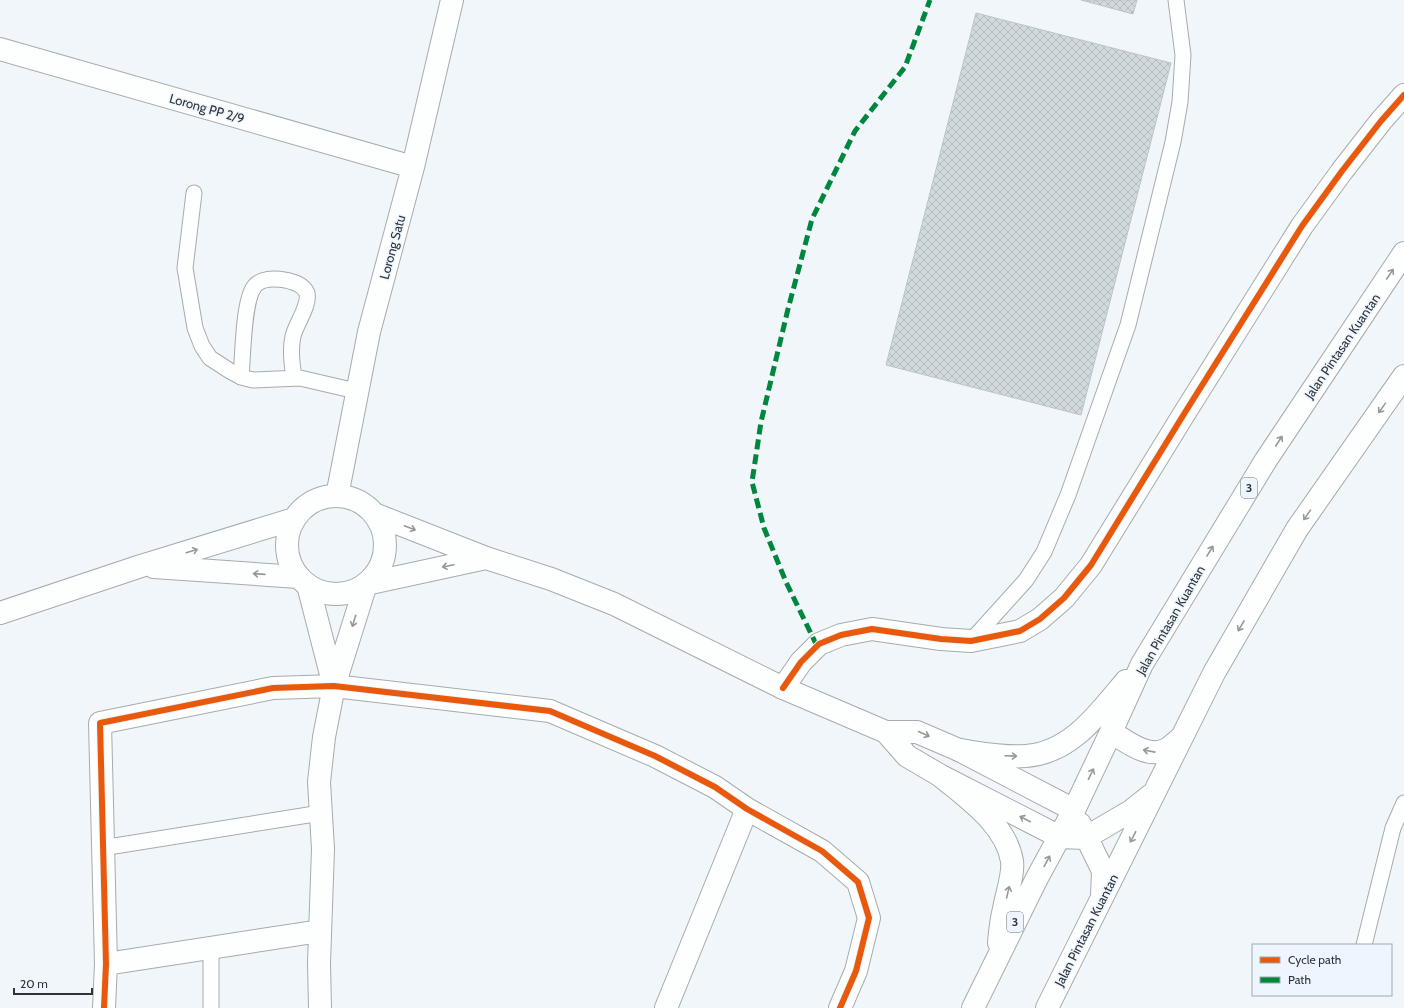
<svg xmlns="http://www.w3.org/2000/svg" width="1404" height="1008" font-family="Cabin,sans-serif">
<defs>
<pattern id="building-cross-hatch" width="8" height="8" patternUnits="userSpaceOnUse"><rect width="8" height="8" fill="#d0dade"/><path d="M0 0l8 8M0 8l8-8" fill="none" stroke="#b3bcbf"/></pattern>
</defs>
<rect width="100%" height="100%" fill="#f1f6fa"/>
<!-- building -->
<path fill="url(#building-cross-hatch)" stroke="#bec3c5" d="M1081,0h56l-4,14z
M976,13l195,50 -90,352 -195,-50z"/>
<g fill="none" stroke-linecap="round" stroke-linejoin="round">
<defs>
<path id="lane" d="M194,193l-9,75 10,60 7,18 8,12 20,13 11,6 12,3 47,-2 56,13
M241,377c2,-20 2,-75 13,-90 6,-9 21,-9 31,-7 8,2 18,4 22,13 3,12 -11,31 -14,43 -3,14 -1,28 1,42
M971,641l55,-61 18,-28 24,-57 60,-170 45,-183 7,-40 3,-47 -7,-55
M102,848l219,-35
M1364,945l29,-117 11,-25
M211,1008v-60"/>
<path id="street" d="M0,49l413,118
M337,496l32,-164 44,-165 39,-167
M308,585l26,101
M783,688l18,-26 18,-18 22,-9 31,-6 69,10 30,2 49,-10 20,-12 24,-21 27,-33 93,-151 118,-188 40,-55 39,-50 23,-26
M106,964l214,-33
M104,1008l2,-44 -6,-241 173,-35 61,-2 216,25 105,45 60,31 32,22 75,42 36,31 11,36 -13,53 -16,37
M320,1008l-1,-45 4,-114 -4,-67 5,-45 10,-51 32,-102
M666,1008l81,-199"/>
<path id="secondary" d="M287 545a49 49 0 1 1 98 0a49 49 0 1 1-98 0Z
M374,514l112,44 65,21 63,25 169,84 103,44h31l42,18 115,60
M154,567l144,10
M366,584l120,-26
M0,613l141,-47 153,-47
M886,732l21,24 34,20 119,61"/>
<path id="highway" d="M1111,732c15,9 38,28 56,17 5,-3 10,-8 15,-12
M959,750c21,3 45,8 67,6 45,-3 73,-43 100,-75
M941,776c26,22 65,48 71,85 2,13 -6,35 -8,48 -3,11 -4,22 -5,34
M1080,824l23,47 -1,25
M1060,837l25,1 46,-27 20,-16
M973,1008l64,-130 37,-68 37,-78 31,-68 124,-204 138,-207
M1047,1008l167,-335 83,-144 107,-153"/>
</defs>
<!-- lane casing -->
<use href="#lane" stroke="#a7abae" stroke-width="17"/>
<!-- street casing -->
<use href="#street" stroke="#a7abae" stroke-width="24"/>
<!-- secondary casing -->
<use href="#secondary" stroke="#a7abae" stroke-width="24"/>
<!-- highway casing -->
<use href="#highway" stroke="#a7abae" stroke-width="24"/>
<!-- lane -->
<use href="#lane" stroke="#fdfefe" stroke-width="15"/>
<!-- street -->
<use href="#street" stroke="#fdfefe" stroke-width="22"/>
<!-- secondary -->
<use href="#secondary" stroke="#fdfefe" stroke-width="22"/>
<!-- highway -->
<use href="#highway" stroke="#fdfefe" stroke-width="22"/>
<!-- quiet -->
<path stroke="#00873e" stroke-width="5" stroke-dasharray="10 5" stroke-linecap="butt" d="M817,646l-31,-64 -22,-54 -12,-46 9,-60 27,-113 24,-90 43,-88 50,-64 25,-67"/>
<defs>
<path id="cycleway" d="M783,688l18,-26 18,-18 22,-9 31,-6 69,10 30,2 49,-10 20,-12 24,-21 27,-33 93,-151 118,-188 40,-55 39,-50 23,-26
M104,1008l2,-44 -6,-241 173,-35 61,-2 216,25 105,45 60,31 32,22 75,42 36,31 11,36 -13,53 -16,37"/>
</defs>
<!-- cycleway casing -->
<use href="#cycleway" stroke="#edf6fe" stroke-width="8"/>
<!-- cycleway -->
<use href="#cycleway" stroke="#e8590c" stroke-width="6"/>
</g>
<!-- one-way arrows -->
<defs><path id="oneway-shaft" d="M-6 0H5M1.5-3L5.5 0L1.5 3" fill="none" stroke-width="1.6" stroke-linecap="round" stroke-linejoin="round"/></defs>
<g stroke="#96989a">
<use href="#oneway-shaft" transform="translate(1390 274) rotate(-56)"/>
<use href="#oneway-shaft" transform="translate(1382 408) rotate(125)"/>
<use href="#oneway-shaft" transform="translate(1279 441) rotate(-57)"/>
<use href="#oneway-shaft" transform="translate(1307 515) rotate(125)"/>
<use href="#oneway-shaft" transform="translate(410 528) rotate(21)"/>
<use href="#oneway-shaft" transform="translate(192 551) rotate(-17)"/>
<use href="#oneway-shaft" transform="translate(1210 551) rotate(-59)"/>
<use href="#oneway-shaft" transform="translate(448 566) rotate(168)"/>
<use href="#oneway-shaft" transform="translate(259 574) rotate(-176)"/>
<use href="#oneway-shaft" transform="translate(354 621) rotate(107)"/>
<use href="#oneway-shaft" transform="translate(1241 626) rotate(120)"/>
<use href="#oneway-shaft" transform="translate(924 734) rotate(24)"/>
<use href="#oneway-shaft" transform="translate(1149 751) rotate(-169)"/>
<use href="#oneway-shaft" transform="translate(1011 756) rotate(2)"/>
<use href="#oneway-shaft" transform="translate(1091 774) rotate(-64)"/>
<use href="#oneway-shaft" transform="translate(1025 819) rotate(-153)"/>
<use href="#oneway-shaft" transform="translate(1133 837) rotate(117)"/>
<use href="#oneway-shaft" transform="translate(1047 861) rotate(-62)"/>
<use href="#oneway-shaft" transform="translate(1008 892) rotate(-77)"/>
</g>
<g text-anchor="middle" stroke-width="3" stroke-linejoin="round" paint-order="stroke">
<!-- shield labels -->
<g fill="#edf6fe" stroke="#686e73" stroke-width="1">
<rect x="1241" y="478" width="16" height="20" rx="3"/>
<rect x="1007" y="912" width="16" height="20" rx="3"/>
</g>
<g font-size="12" font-weight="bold" fill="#2f3337">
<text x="1249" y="492">3</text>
<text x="1015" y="926">3</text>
</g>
<!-- street labels -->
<g font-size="13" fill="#2f3337" stroke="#edf6fe">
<text transform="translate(207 108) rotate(16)" y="5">Lorong PP 2/9</text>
<text transform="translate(392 247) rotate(-75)" y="5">Lorong Satu</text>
<text transform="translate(1342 346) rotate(-56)" y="5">Jalan Pintasan Kuantan</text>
<text transform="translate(1170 620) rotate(-60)" y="5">Jalan Pintasan Kuantan</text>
<text transform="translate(1086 930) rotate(-63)" y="5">Jalan Pintasan Kuantan</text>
</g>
</g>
<!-- legend -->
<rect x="1252" y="944" width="140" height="52" fill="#edf6fe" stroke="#a1a8ae"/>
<rect x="1260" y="957" width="20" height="6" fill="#e8590c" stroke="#a1a8ae"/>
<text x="1288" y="964" font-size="12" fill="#2f3337">Cycle path</text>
<rect x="1260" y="977" width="20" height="6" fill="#00873e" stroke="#a1a8ae"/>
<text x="1288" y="984" font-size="12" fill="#2f3337">Path</text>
<!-- scale -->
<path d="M14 988v6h78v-6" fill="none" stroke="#2f3337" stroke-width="2"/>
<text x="20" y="988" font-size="12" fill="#2f3337" stroke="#edf6fe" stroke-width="3" paint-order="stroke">20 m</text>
</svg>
